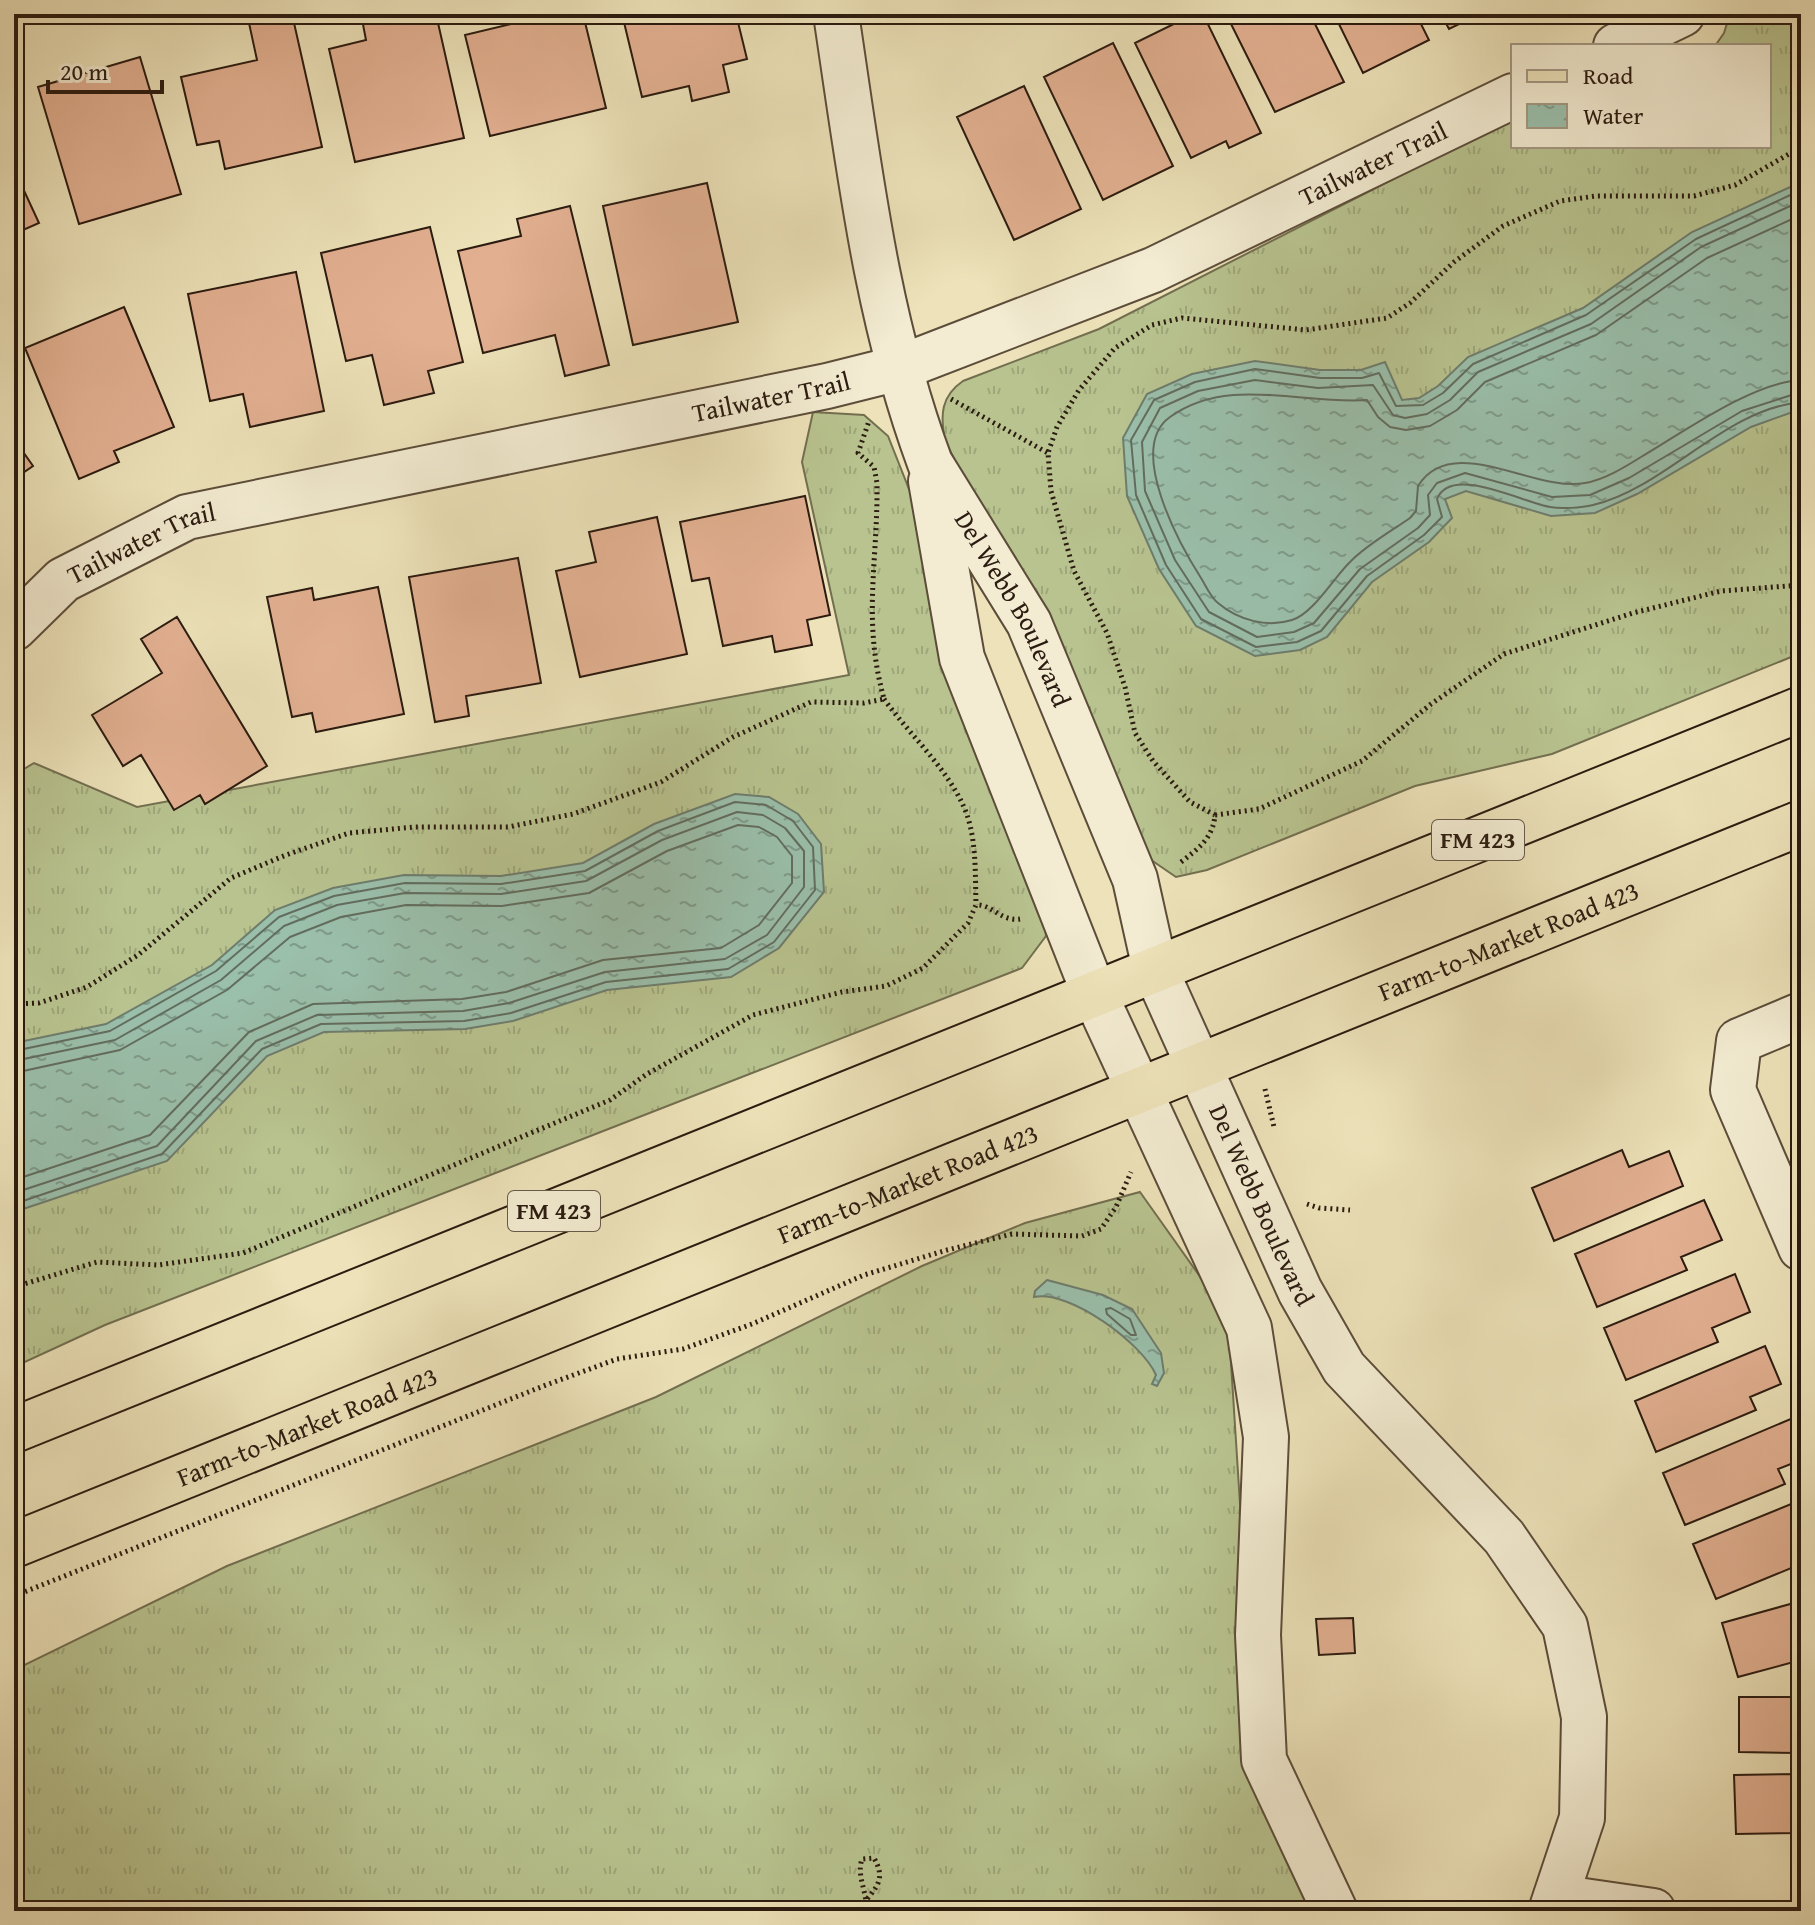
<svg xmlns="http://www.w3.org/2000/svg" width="1815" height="1925" font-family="'Gentium Book Plus',serif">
<defs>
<pattern id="grass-tufts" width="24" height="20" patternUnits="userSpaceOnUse" patternTransform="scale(2)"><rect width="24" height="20" fill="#b8c38f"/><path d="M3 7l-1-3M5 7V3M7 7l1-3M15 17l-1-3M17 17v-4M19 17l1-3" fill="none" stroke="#9ea77a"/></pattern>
<pattern id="water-ripples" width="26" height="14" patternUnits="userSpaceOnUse" patternTransform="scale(2)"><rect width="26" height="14" fill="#9abfab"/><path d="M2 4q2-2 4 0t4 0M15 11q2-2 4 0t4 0" fill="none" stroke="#7e9a8a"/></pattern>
</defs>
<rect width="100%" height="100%" fill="#ede2b9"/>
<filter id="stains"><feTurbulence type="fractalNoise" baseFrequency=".0025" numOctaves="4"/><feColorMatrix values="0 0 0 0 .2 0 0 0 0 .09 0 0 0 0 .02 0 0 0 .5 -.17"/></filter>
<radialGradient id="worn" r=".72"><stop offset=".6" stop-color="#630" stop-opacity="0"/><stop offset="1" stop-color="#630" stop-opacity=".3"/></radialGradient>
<!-- grass -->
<path fill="url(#grass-tufts)" stroke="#726f50" stroke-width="2" d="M1730,14h71v639l-249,101 -137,32 -208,84 -31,7 -35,-24 -196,-413c-5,-25 -4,-44 18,-59l136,-52 414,-211v28h256v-100h-54l9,-13z
M813,412l51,3 24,21 36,91 119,378 3,31 -24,32 -917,357 -91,42v-592l20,-12 103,44 712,-132 -47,-213z
M1140,1192l88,124 20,313 46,228 15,54h-1295v-241l213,-104 429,-169 266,-131 103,-43z"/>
<!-- water -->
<path fill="url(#water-ripples)" stroke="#6e7d6d" stroke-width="2" d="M1801,182v227l-50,18 -114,67 -42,19 -44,3 -85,-25 -21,8 7,19 -23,24 -57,40 -45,55 -27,13 -45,6 -59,-30 -37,-57 -32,-73 -4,-58 24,-44 45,-20 63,-13 65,9h41l24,-8 17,38 17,-2 19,-12 30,-29 115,-49 109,-76z
M735,794l34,3 29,17 23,30 3,48 -45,56 -48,29 -124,13 -94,31 -48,8 -141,3 -57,24 -100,105 -153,51v-169l92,-19 106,-59 63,-55 58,-22 71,-13 97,1 82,-13 71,-39z
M1047,1280l56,15 29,14 29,44 3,20 -7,13 -5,-2 4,-9c-13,-31 -87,-86 -122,-78l1,-6z"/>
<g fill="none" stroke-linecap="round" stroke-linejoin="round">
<!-- shore -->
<path stroke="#626d5e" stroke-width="2" d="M1801,190l-105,49 -110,76 -113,49 -30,29 -20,12 -27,1 -17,-33 -17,5h-42l-65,-9 -60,13 -41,18 -23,40 5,55 30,70 35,54 55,28 41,-5 24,-11 46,-55 57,-41 18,-18 -5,-18c14,-35 87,4 113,8 11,2 31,1 43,-2 74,-18 130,-95 208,-103
M1801,201l-100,46 -110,77 -113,48 -28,28 -23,14 -22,4 -12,-3 -20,-30 -55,3 -63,-8 -57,11 -38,17 -18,34 3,49 30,69 34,52 48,25 37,-5 20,-9 46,-54 58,-41 12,-13 -2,-20 9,-12 28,-10 87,24 38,-2 39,-17 113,-67 59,-19
M1801,215l-94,43 -111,77 -111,47 -28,28 -27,16 -24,4 -16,-3 -12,-10 -11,-17c-64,5 -139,-25 -197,17 -44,31 10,128 31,161 5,8 10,20 17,25 20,17 49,25 74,17 21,-6 42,-43 59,-59 17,-17 39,-29 59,-43l6,-7 2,-25c34,-55 117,7 167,-3 19,-3 40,-16 56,-26 41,-24 112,-75 160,-77
M14,1051l96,-20 106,-60 63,-54 55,-21 71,-13 96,1 84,-13 73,-40 77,-29 31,3 27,16 20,26 2,43 -41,52 -46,27 -122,13 -95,31 -47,8 -143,3 -59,25 -100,105 -148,50
M14,1061l101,-21 106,-60 63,-54 53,-21 68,-12 96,1 85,-13 76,-41 75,-28 26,3 22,13 19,23v36l-37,48 -42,24 -120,13 -96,31 -46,8 -146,4 -61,26 -99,105 -143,47
M14,1073l106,-23 107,-60 63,-53 51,-20 65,-12 96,1 87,-13 78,-42 71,-26 21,2 18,10 15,19v27l-33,42 -38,23 -118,12 -97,32 -44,7 -149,5 -64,28 -99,103 -136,45
M1111,1308l19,11 6,16h-5l-24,-21 -1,-5z"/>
</g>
<!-- building -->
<path fill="#e2b091" stroke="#2b1b10" stroke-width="2" d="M292,14l30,133 -97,22 -6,-28 -22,4 -16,-68 76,-17 -8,-37z
M361,14h75l28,124 -109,24 -26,-113 37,-9z
M540,14h43l23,94 -116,28 -25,-101 76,-18z
M622,14h114l11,45 -24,6 6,27 -37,9 -3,-15 -47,11z
M1194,14h9l58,119 -32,15 -3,-7 -35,17 -56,-115z
M1226,14h84l34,68 -69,30z
M1334,14h82l13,26 -66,33z
M1441,14h39l-31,15z
M1113,43l60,123 -70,34 -59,-123z
M140,57l41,137 -102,30 -41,-137z
M1024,86l57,123 -67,31 -57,-123z
M14,169l25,54 -25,11z
M707,183l31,139 -105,23 -30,-139z
M570,206l39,159 -44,11 -10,-41 -72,18 -25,-102 63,-15 -4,-17z
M430,227l33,135 -35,9 6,22 -50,12 -12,-50 -26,6 -25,-108z
M296,272l28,139 -74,16 -7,-33 -33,7 -22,-107z
M124,307l50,120 -60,24 5,11 -40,17 -54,-131z
M14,439l19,27 -19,13z
M805,496l25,119 -23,5 5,25 -37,7 -3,-16 -49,10 -14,-68 -17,3 -12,-59z
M657,517l30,137 -107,23 -24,-106 40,-9 -7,-30z
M518,558l23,125 -75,13 3,20 -34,6 -26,-145z
M378,587l26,127 -88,18 -4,-19 -20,4 -25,-120 45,-9 2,12z
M177,617l90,149 -62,38 -5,-9 -26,15 -33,-55 -18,11 -31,-51 70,-42 -21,-34z
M1622,1150l7,17 40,-16 14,35 -129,55 -22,-53z
M1704,1200l18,40 -41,17 6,13 -90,37 -22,-53z
M1735,1274l15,38 -38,16 6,14 -92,38 -22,-52z
M1765,1346l16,38 -31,13 6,13 -100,42 -21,-51z
M1793,1418l8,18v24l-23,9 7,15 -100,41 -22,-52z
M1801,1500v64l-85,35 -23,-55z
M1801,1601v59l-63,17 -16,-54z
M1353,1618l2,35 -36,2 -3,-36z
M1739,1697h62v56l-62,-1z
M1801,1774v59l-65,1 -2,-59z"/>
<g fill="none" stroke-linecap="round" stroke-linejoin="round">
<defs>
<g id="minor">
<path id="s1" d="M836,14c23,152 40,304 94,449l99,160 106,256 20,90 145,322 44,77 160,169 61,89 19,91 -2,101 -31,93"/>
<path d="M1616,46l66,-32"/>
<path d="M931,481l31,177 132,335 155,335 17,109 -8,198 6,125 71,151"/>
<path id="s2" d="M14,628l49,-48 124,-63 640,-131 72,-18 254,-98 360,-174"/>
<path d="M1801,1015l-62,26 -6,49 68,158"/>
<path d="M1556,1897l97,14"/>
</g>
<g id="major">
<path d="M14,1430l1787,-721"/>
<path id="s3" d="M14,1545l1787,-722"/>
</g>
</defs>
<!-- minor casing -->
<use href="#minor" stroke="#5c4d3a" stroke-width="48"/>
<!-- major casing -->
<use href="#major" stroke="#2b1b10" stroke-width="48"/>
<!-- path -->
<path stroke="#2b1b10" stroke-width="5" stroke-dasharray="2 4" stroke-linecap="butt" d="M951,399l97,54
M884,699c25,35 61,67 79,106 14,30 12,67 13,100
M1215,815l44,-6 103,-48 69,-57 73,-50 129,-41 88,-22 80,-6
M1181,862c18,-14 32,-24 34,-47l-25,-13 -37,-41 -18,-28 -10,-46 -18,-54 -33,-62 -23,-80 -3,-38 9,-26 22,-37 36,-42 37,-23 30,-7 124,12 81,-12 23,-15 44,-41 49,-36 57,-25 36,-5h98l41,-11 66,-38
M14,1004l25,-1 48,-16 51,-32 93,-77 55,-23 63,-22 66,-6h93l65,-13 88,-32 72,-45 78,-35 53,1 20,-4c-22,-80 -6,-136 -7,-216l-3,-16 -16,-14 11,-32
M1265,1089l9,38
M1307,1204l12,4 31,2
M14,1287l83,-25 61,3 85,-12 367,-153 37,-26 106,-59 89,-23 44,-6 37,-18 45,-45 8,-18c16,-1 25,17 44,14
M14,1596l532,-211 71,-26 66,-10 69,-25 112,-49 83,-25 65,-16 70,2 19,-7 15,-22 15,-35
M866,1911c2,-19 -10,-34 -4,-52l12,-1c10,18 6,26 -7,41"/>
<!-- minor -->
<use href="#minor" stroke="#f3ecd2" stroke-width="44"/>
<!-- major -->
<use href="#major" stroke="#ede2b9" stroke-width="44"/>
</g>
<g text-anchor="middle" stroke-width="6" stroke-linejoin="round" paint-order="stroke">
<!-- shield labels -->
<g fill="#f3ecd2" stroke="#675a4a" stroke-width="2">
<rect x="1432" y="820" width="92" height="40" rx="6"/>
<rect x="508" y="1191" width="92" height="40" rx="6"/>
</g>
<g font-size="24" font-weight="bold" fill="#2b1b10">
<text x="1478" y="848">FM 423</text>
<text x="554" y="1219">FM 423</text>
</g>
<!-- street labels -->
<g font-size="26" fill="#2b1b10" stroke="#f3ecd2">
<text dy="9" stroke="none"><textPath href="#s2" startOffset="1452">Tailwater Trail</textPath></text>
<text dy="9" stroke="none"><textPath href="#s2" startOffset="804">Tailwater Trail</textPath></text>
<text dy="9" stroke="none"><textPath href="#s2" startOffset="156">Tailwater Trail</textPath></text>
<text dy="9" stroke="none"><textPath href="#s1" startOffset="628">Del Webb Boulevard</textPath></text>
<text dy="9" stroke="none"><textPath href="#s3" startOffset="1612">Farm-to-Market Road 423</textPath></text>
<text dy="9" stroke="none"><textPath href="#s3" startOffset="964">Farm-to-Market Road 423</textPath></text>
<text dy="9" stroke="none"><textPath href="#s1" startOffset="1276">Del Webb Boulevard</textPath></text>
<text dy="9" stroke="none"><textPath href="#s3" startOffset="316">Farm-to-Market Road 423</textPath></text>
</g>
</g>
<!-- margin -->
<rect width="1815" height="1925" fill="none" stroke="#ede2b9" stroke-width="48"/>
<rect x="16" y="16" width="1783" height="1893" fill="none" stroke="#2b1b10" stroke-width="4"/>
<rect x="24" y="24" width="1767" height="1877" fill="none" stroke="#2b1b10" stroke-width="2"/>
<!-- legend -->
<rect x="1511" y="44" width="260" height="104" fill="#f3ecd2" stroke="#a39884" stroke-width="2"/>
<rect x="1527" y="70" width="40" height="12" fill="#ede2b9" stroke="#a39884" stroke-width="2"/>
<text x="1583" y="84" font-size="24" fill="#2b1b10">Road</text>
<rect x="1527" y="104" width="40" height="24" fill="url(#water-ripples)" stroke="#a39884" stroke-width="2"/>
<text x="1583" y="124" font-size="24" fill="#2b1b10">Water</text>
<!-- scale -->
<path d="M48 80v12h114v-12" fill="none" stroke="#2b1b10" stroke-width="4"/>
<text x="60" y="80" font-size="24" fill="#2b1b10" stroke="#f3ecd2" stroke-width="6" paint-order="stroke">20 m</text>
<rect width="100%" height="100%" filter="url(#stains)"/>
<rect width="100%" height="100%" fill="url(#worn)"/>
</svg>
